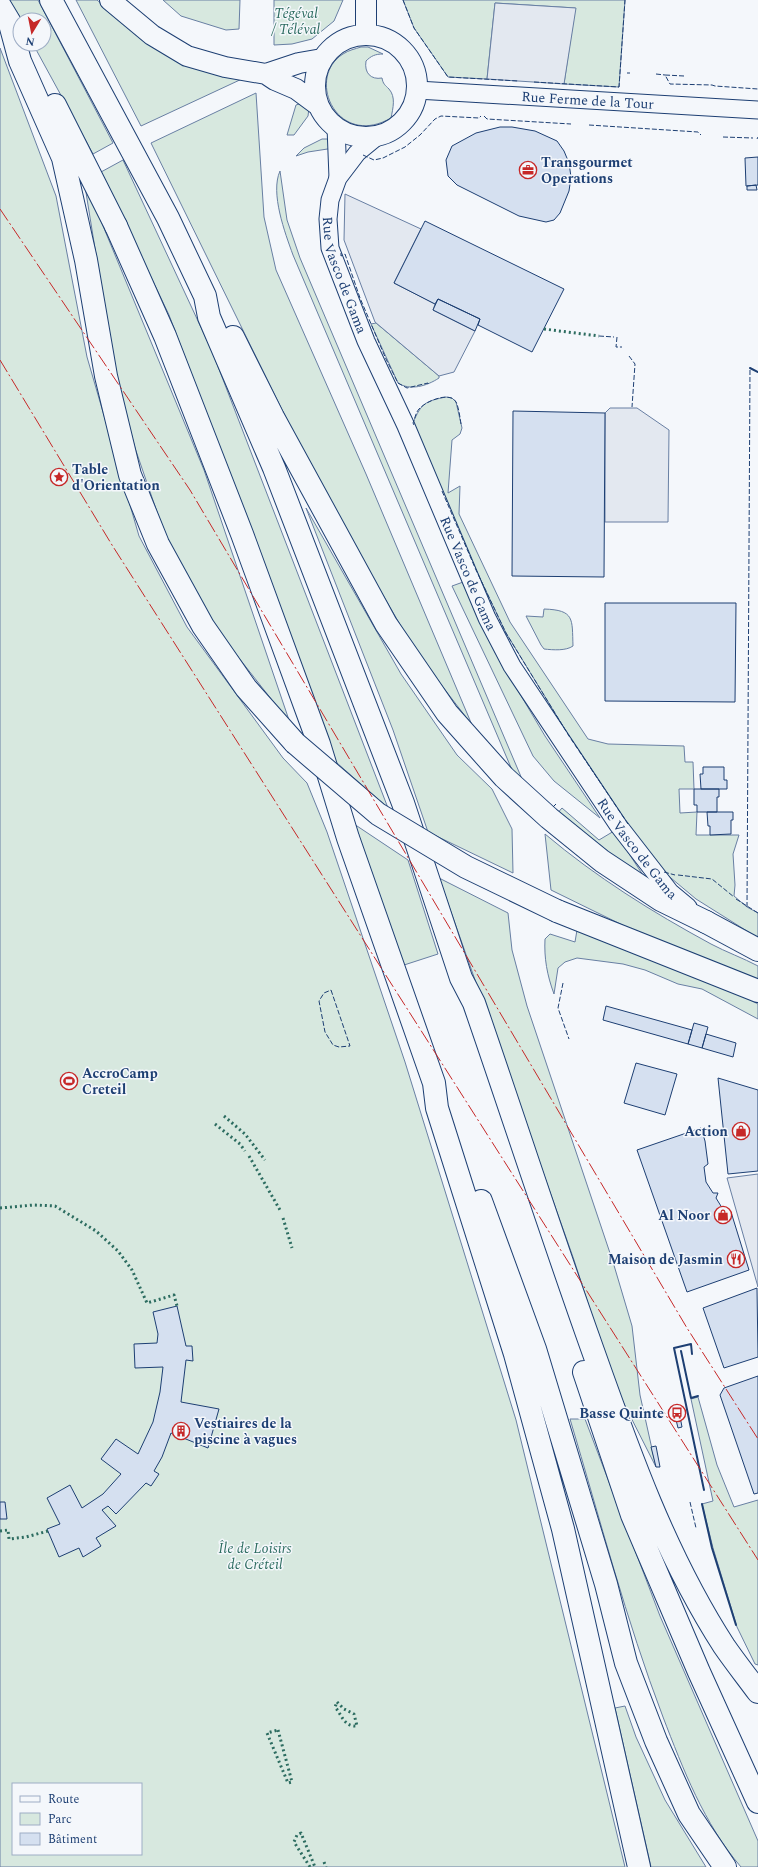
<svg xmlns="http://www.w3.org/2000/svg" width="758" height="1867" font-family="Spectral,serif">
<rect width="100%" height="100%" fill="#f4f7fb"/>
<!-- green -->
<path fill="#d7e8df" stroke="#687fa3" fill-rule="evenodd" d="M9,0h29l75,143 -20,11 -60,-110h11v-24h-24z
M76,0h21l56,47 91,31 -103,48z
M163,0h77l-1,29 -13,1 -45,-14z
M274,0h69l-9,21 -22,18 -20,5 -18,1z
M403,0h222l-6,87 -55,-3 11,-76 -80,-5 -8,76 -39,-2 -34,-49z
M361,47h7l15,7c-8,0 -12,2 -17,7 -2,12 5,19 16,17 1,6 3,7 7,11 7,8 4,19 2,29 -54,31 -86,-40 -48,-64 6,-4 12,-5 18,-7z
M0,48l56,148 31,161 52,179 48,91 96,131 24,25 20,49 78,230 111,358 109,447h-625zM13,1784h128v70h-128z
M256,93l8,124 12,53 90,204 106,251 -56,-73 -96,-165 -169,-344z
M302,103l7,5 -1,8 -14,19h-7l9,-30z
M322,139h9l3,9 -26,4 -12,4 8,-8z
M123,160l89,191 176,457 -60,-53 -64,-189 -95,-251 -68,-143z
M280,171l7,49 13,38 222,521 -7,-2 -222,-522c-8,-22 -23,-62 -13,-84z
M84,180l120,290 86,253 -70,-89 -52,-90 -33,-96 -20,-75z
M376,323l63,53v2c-12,8 -29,13 -41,5l-27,-59z
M446,397l6,1 4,4 6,26 -2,6 -8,6 -4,53 12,-7 -1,28 51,108 78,117 20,5 76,2 1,16h8l1,27h-15l1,24 17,-1 -1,23h43l-6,19 2,31 -1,11 13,11 11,6v25l-62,-39 -31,-26 -31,-40 -65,-97 -63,-103 -30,-63 -63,-147c8,-20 13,-22 33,-26z
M306,508l95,166 56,81 35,34 20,40 1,44 -85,-41 -35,-102z
M466,581l29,71 50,84 55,82 -46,-37 -21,-25 -81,-170z
M544,609c31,1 28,10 29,37 -7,5 -20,4 -29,3l-3,-4 -15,-29 17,1z
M562,808l37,32 15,-9 29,44 -1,3 -87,-62z
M354,824l54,36 30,94 -37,12z
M545,834c51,43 107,78 166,110 15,8 32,14 47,22v16l-105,-42 -102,-50z
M439,878l69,35 4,37 15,56 86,256 19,64 8,69 16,72 -42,-83 -40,-124z
M577,930l154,60 27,14v15l-56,-30 -24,-5 -33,-14 -22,-6 -46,-6 -12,4 -7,6 -4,26c-7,-19 -10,-36 -9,-55l5,-5 25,8z
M698,1397l19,68 17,42 24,-7v165l-3,-1 -18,-37 -24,-79 -11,-44 11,-3 -22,-102z
M570,1419h15l75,197 98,225v26h-17c-37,-43 -58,-98 -78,-150 -37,-97 -63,-198 -93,-298z
M625,1706l11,31 29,63 41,67h-55l-36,-159z"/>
<!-- parking -->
<path fill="#e3e8f0" stroke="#687fa3" d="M495,3l81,5 -12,76 -77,-5z
M345,194l76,35 -27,54 41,21 -2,6 42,21 -21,41 -15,4 -64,-54 -31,-82z
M610,408h27l32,22 -1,92h-63v-109z
M758,1174v113l-31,-109z"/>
<!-- building -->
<path fill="#d5e0f0" stroke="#1d3f73" d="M500,127h12l23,4 22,10 7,10 5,12 2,14 -2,14 -9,22 -6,7 -8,2 -27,-6 -62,-31 -9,-9 -2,-16 6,-14 24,-13z
M758,157v28l-12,1 -1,-28z
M756,185l1,5h-10v-4z
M425,221l139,68 -32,63 -54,-27 2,-6 -42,-20 -3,5 -41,-21z
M438,299l42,20 -5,12 -42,-21z
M513,411l92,2 -1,164 -92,-1z
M605,603h131l-1,99 -130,-1z
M703,767h21v13h3v9h-26l-1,-15h3z
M694,789h25v8h-2v15h-20v-7h-3z
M707,812h26v8h-2v14l-21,1v-9h-2z
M606,1006l86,24 -4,14 -85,-24z
M694,1023l14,4 -6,21 -14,-4z
M706,1034l30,9 -3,14 -31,-9z
M636,1063l41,11 -12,41 -41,-12z
M718,1078l40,12v81l-30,3z
M701,1128l4,13 3,23 -4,3 2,15 7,11h5l-2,5 8,13 7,1 18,58 -62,22 -50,-142z
M757,1288l1,69 -34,11 -21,-60z
M177,1306l9,40h6l1,15 -7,-1 -5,42 38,7 -11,39 -37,-15 -9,24 -8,14 5,3 -8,12 -5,-3 -30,31 -8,-8 -6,4 14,16 -20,12 5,8 -18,11 -4,-9 -20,9 -12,-28 13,-5 -13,-26 23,-13 12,23 21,-14 18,-20 -20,-15 15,-20 22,15 15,-32 7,-30 3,-25 -28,1 -1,-24 23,-1 1,-9 -5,-22z
M758,1376v117l-4,1 -34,-99 4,-7z
M678,1406l4,21 -4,1 -5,-21z
M656,1446l4,21h-4l-5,-20z
M0,1502h5l2,17h-7z"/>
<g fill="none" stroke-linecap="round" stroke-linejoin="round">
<defs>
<g id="tertiary">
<path id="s1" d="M417,90l341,20"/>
<path d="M336,127l2,51"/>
<path id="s2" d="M379,135l-22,18 -19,25 -8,22 -2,19 2,29 36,93 40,85 81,192 25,48 106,159 52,67 18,15"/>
</g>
<path id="secondary" d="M110,0l42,35 35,21 38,11 41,7 9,6 21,9 23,17
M366,0v35
M315 86a51 51 0 1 1 102 0a51 51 0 1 1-102 0Z
M266,74l33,-11 23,-4"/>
<path id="primary" d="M706,922l52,28"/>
<path id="trunk" d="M51,0l117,218 37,78 4,21 65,151 129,335 58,175 13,25c38,110 74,221 113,331 38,107 75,216 137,312 11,16 23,31 34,46
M0,6l18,30
M10,24l10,37 43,97 23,102 20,116 24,99 28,69 45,82 43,62 49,55
M55,105l61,121
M233,337l40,80 113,207 61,89 57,64 45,41 53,43 59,39 45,22
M557,911l201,80
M584,1372l48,143 67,157 59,130"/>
<path id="motorway" d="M116,226l49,110 77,198 77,210 29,94 86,245 3,25 78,246 48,175 76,338
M481,1201l54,148 71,235 20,79 30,78 33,73 36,53"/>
</defs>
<!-- tertiary casing -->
<use href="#tertiary" stroke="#1d3f73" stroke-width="19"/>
<!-- secondary casing -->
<use href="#secondary" stroke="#1d3f73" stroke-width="22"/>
<!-- primary casing -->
<use href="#primary" stroke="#1d3f73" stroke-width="24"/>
<!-- trunk casing -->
<use href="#trunk" stroke="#1d3f73" stroke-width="24"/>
<!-- motorway casing -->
<use href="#motorway" stroke="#1d3f73" stroke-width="24"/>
<!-- tertiary -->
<use href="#tertiary" stroke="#f4f7fb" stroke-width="17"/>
<!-- secondary -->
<use href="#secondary" stroke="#f4f7fb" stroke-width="20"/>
<!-- primary -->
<use href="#primary" stroke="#f4f7fb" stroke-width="22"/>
<!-- trunk -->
<use href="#trunk" stroke="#f4f7fb" stroke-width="22"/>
<!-- motorway -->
<use href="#motorway" stroke="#f4f7fb" stroke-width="22"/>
<defs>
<path id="trunk-bridge" d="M295,743l83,71 88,53 91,44"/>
</defs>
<!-- trunk-bridge casing -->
<use href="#trunk-bridge" stroke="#1d3f73" stroke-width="24" stroke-linecap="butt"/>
<!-- trunk-bridge -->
<use href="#trunk-bridge" stroke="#f4f7fb" stroke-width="22"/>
<!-- hedge -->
<path stroke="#2c6c60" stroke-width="3" stroke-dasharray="2 3" stroke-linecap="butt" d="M544,329l55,7
M224,1116l21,18 20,26
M215,1124l25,20 5,7
M249,1156l31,54
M0,1208l34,-3 21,1 41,25 22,20 14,19 15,33 27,-8 3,11
M283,1218l9,30
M0,1531l8,-1 1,9 17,-2 22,-6
M337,1702l7,7 10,5 3,12c-13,1 -15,-11 -22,-19z
M278,1730l14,52 -4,1 -21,-50z
M324,1862l2,5
M310,1867l-16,-25 3,-7 4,-2 14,34"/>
<!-- fence -->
<path stroke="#1d3f73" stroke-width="1" stroke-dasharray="5 2" stroke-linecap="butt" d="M403,0l11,28 34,49 70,4
M627,73h3
M656,74l9,1
M684,76l-19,-1 5,9 42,1 3,1 43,3
M534,82l85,5 6,-87
M484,116l3,3 84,5
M589,125l109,7 3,3
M723,137l30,1
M757,139l1,-2
M363,155l11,5 9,-2 22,-11 15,-12 15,-16 6,-3 38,2 2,-2
M341,253v3l4,-2 15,44 26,61 12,24 9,5 21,-5v3
M599,336l15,1
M617,337l-1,10h6
M629,356l6,8 -3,43
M414,425l-1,-2c2,-5 3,-11 6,-14 7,-8 31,-18 37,-7 3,6 4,16 5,22
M442,491l34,79 30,63 63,103 59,88
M553,807l3,-3
M664,872l11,3
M678,875l34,4 22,18
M736,899l22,14
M747,907l3,-539
M563,983l-5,25 11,31
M331,990l19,56 -11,1 -6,-2 -8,-13 -6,-31 5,-8z
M690,1502l6,26"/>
<!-- wall -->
<path stroke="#1d3f73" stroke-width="2" d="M750,368l8,4
M681,1351l10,47 7,-2
M692,1354l-1,-10 -17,4 30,142
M702,1504l10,44 24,77"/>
<!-- power -->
<path stroke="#c62828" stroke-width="1" stroke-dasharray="14 3 2 3" stroke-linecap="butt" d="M0,209l190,281 497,838 71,111
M0,360l112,185 646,1015"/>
</g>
<!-- icons -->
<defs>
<symbol id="office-ring" viewBox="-11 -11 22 22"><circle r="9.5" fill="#f4f7fb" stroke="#c62828" stroke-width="1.5"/><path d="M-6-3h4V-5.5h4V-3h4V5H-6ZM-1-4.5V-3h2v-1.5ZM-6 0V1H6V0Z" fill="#c62828"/></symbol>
<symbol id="sight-ring" viewBox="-11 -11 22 22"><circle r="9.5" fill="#f4f7fb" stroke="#c62828" stroke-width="1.5"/><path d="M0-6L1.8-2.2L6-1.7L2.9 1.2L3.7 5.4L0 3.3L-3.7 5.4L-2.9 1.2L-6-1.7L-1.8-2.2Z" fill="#c62828"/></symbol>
<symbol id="stadium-ring" viewBox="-11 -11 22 22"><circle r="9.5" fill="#f4f7fb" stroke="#c62828" stroke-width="1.5"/><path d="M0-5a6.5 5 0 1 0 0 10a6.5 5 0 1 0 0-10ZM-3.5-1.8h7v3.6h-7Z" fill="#c62828"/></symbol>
<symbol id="shop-ring" viewBox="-11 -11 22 22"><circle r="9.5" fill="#f4f7fb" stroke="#c62828" stroke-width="1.5"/><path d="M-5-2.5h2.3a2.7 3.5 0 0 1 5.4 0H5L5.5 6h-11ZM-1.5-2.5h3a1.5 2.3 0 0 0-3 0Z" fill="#c62828"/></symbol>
<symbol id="restaurant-ring" viewBox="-11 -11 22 22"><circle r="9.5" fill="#f4f7fb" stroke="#c62828" stroke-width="1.5"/><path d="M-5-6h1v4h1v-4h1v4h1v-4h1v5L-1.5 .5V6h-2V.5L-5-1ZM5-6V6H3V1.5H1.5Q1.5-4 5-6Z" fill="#c62828"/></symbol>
<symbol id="bus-ring" viewBox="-11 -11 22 22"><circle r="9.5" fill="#f4f7fb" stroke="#c62828" stroke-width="1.5"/><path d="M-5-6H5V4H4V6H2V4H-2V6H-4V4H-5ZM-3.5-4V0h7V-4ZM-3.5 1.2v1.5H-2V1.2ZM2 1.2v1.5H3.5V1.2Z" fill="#c62828"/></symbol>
<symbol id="building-ring" viewBox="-11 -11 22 22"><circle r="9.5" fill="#f4f7fb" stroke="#c62828" stroke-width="1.5"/><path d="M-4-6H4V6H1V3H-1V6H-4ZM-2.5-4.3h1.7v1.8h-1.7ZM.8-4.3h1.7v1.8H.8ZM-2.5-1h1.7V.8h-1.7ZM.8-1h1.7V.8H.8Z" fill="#c62828"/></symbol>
</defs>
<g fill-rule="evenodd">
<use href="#office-ring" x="518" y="160" width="20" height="20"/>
<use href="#sight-ring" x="49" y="467" width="20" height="20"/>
<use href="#stadium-ring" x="59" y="1071" width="20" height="20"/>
<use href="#shop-ring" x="731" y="1121" width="20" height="20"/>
<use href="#shop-ring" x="713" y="1205" width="20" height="20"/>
<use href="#restaurant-ring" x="726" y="1249" width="20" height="20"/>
<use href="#bus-ring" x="667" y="1403" width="20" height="20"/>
<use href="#building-ring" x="171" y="1421" width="20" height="20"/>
</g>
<g text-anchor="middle" stroke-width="3" stroke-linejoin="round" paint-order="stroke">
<!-- park labels -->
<g font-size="14" font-style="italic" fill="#2c6c60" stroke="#f4f7fb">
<text x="296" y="18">Tégéval<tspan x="296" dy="16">/ Téléval</tspan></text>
<text x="255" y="1553">Île de Loisirs<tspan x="255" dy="16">de Créteil</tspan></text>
</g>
<!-- street labels -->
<g font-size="14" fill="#1d3f73" stroke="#f4f7fb">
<text dy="5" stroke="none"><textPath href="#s1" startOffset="171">Rue Ferme de la Tour</textPath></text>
<text dy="5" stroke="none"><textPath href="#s2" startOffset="161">Rue Vasco de Gama</textPath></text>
<text dy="5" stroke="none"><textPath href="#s2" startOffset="485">Rue Vasco de Gama</textPath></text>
<text dy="5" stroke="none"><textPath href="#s2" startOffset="809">Rue Vasco de Gama</textPath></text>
</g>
<!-- poi labels -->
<g font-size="14" font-weight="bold" fill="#1d3f73" stroke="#f4f7fb" text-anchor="start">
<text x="541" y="167">Transgourmet<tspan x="541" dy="16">Operations</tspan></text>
<text x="72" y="474">Table<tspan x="72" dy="16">d'Orientation</tspan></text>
<text x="82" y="1078">AccroCamp<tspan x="82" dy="16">Creteil</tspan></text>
<text x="728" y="1136" text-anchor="end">Action</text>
<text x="710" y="1220" text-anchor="end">Al Noor</text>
<text x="723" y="1264" text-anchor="end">Maison de Jasmin</text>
<text x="664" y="1418" text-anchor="end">Basse Quinte</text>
<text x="194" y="1428">Vestiaires de la<tspan x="194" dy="16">piscine à vagues</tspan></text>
</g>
</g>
<!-- legend -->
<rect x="12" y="1783" width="130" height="72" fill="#f4f7fb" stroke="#9eadc5"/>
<rect x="20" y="1796" width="20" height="6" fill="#f4f7fb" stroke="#9eadc5"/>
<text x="48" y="1803" font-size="12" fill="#1d3f73">Route</text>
<rect x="20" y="1813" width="20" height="12" fill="#d7e8df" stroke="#9eadc5"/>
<text x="48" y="1823" font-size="12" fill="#1d3f73">Parc</text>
<rect x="20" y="1833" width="20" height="12" fill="#d5e0f0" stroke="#9eadc5"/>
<text x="48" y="1843" font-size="12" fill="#1d3f73">Bâtiment</text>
<!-- north arrow -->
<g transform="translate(32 32) rotate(190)"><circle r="19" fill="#f4f7fb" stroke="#9eadc5"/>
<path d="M0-3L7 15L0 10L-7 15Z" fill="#c62828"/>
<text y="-6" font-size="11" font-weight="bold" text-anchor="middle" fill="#1d3f73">N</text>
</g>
</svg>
